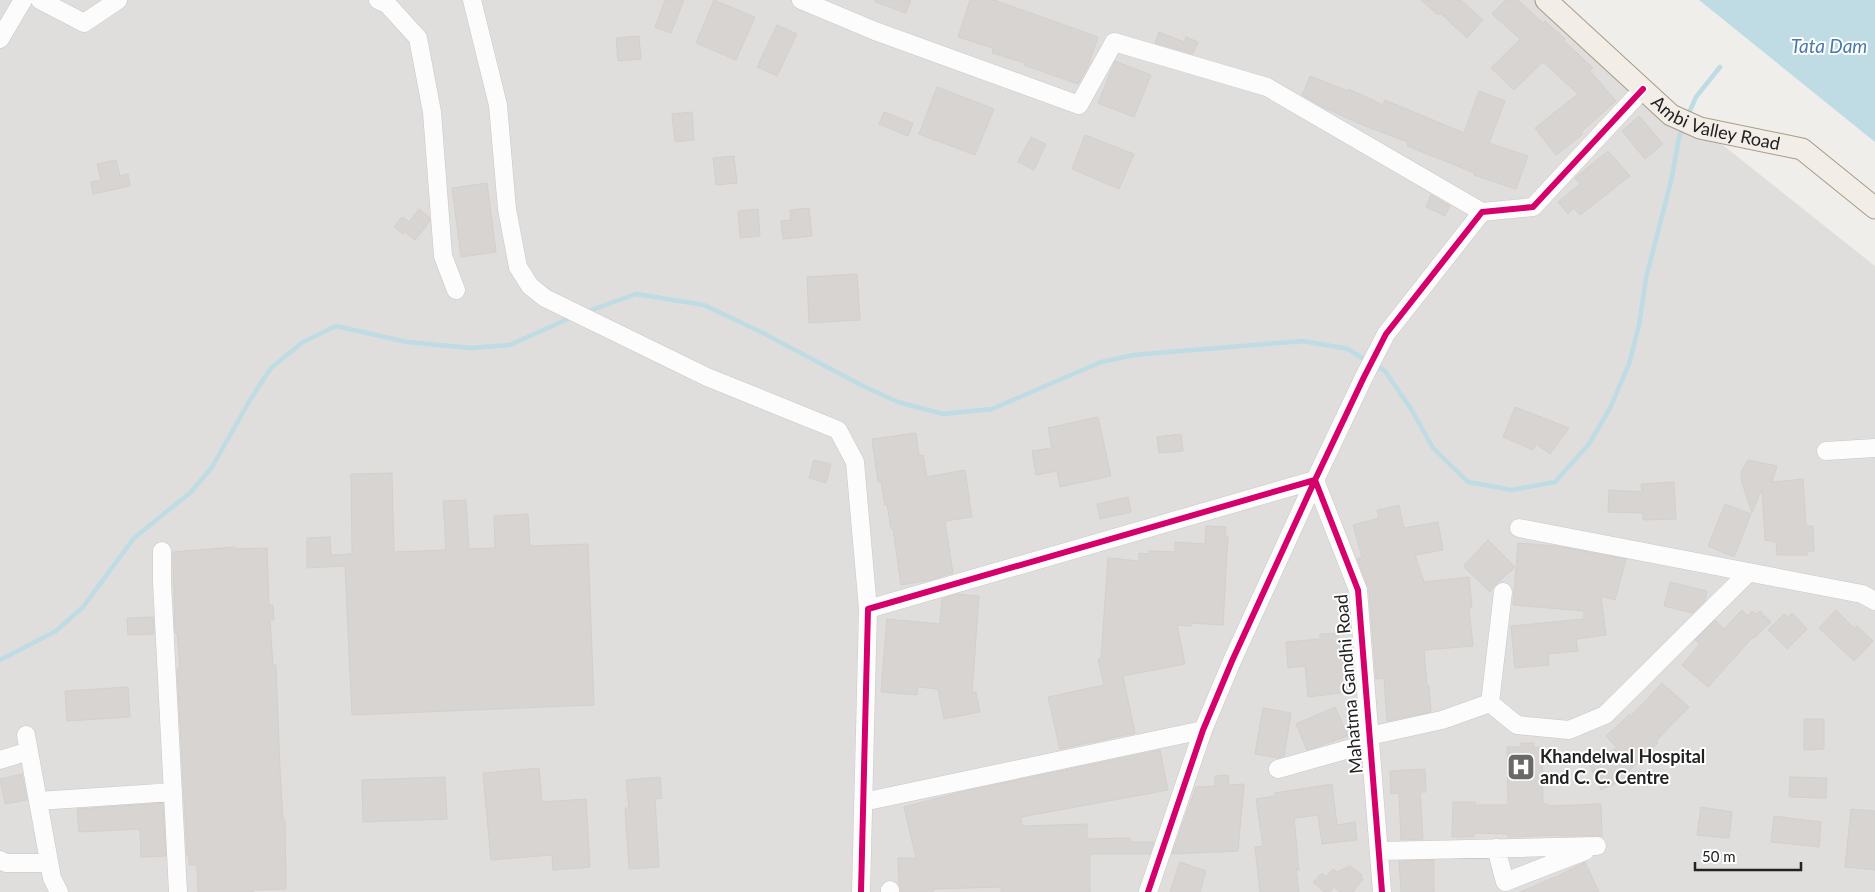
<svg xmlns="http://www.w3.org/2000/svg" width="1875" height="892" font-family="Lato,sans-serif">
<rect width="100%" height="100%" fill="#f0eeeb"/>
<!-- residential -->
<path fill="#dfdedc" d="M0,0h1540l335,266v626h-1875z"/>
<!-- water -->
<path fill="#bfdbe3" d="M1699,0h176v142z"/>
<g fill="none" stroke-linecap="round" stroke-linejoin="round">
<!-- stream -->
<path stroke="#bfdbe3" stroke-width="4.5" d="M1688,115l8,-18 24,-30
M586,312l50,-18 68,11 57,27 102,54 35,16 45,12 49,-5 109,-47 33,-7 169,-14 45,8 19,12
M1374,365l11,6 26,38 22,39 35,34 44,8 43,-8 34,-38 21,-36 19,-44 10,-39 7,-47 25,-97 8,-43 4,-11
M0,660l56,-29 27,-24 51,-69 57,-46 21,-25 38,-67 21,-32 32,-26 33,-16 71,16 64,6 39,-3 62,-28"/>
</g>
<!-- building -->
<path fill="#d7d4d2" stroke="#d3d0cc" d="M665,0h19l-13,33 -16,-6z
M714,0l41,17 -19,43 -40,-17z
M875,0h36l-5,13 -31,-11z
M970,0h24l104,37 -10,29 -10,18 -54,-19 1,-2 -33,-10 1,-5 -35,-11z
M1421,0h40l22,20 -16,18 -27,-25 -2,2z
M1505,0h13l25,23 2,-2 20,18 -2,1 30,28 -3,3 26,30 -35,31 2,2 -27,21 -21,-27 43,-34 -35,-32 -29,28 -23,-22 29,-29 -28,-25z
M777,25l20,9 -20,42 -20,-9z
M1159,32l25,10 2,-5 12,5 -5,12 -38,-11z
M639,36l2,23 -23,2 -2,-23z
M1115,61l36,14 -17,42 -36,-14z
M1310,76l38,15 1,-2 34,16 2,-5 79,33 15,-42 26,10 -16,42 39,13 -12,33 -42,-14 1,-2 -68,-27 1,-4 -43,-16 -42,-19 -21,-12z
M937,87l57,22 -19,46 -56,-21z
M692,112l2,28 -19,2 -3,-28z
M884,112l29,11 -5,13 -29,-12z
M1639,116l24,28 -18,15 -23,-28z
M1085,135l49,19 -15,35 -47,-20z
M1031,137l15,7 -12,26 -16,-8z
M1608,151l22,25 -50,39 -6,-7 -6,6 -10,-12 22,-18 -5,-6z
M734,156l3,27 -21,2 -3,-27z
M116,160l4,16 8,-2 2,12 -37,8 -2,-12 10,-2 -4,-16z
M487,183l9,69 -35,5 -9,-69z
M1431,195l19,11 -5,10 -19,-9z
M809,208l3,28 -29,3 -2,-18 10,-1 -1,-10z
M419,209l10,8 1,4 -15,19 -10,-8 -2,2 -9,-7 8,-10 7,5z
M758,209l2,27 -20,2 -2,-27z
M857,274l3,46 -51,3 -2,-46z
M1515,407l54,21 -19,26 -14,-10 -3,6 -30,-13z
M1098,417l13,59 -51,11 -3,-16 -21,4 -4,-24 20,-3 -4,-20z
M916,433l3,23 4,-1 4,22 38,-7 7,47 -27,4 8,52 -23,7 -29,5 -8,-56h-2l-4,-25 -2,1 -4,-23h-3l-6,-43z
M1181,434l2,17 -24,2 -2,-16z
M814,460l17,4 -5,19 -17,-5z
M1748,460l29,6 -5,16 31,-3 3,47h7l1,25 -7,1v3h-30l-1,-13 -11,-2 -3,-51 -10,24 -10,-30 -1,-11z
M392,473l2,79 52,-2 -3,-49 23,-1 3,49 26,-1 -1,-32 34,-2 2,32 58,-2 6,161 -242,10 -7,-149 -38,2v-30l23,-1 1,18 21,-1 -1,-80z
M1674,482l2,37 -33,1v-7l-35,-1 1,-22 33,2 -1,-8z
M1128,497l3,15 -31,7 -3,-15z
M1725,504l26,10 -17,43 -26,-11z
M1399,505l5,23 34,-6 5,28 -28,5 9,27 45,-5 3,30 -3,1 4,38 -49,4 3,36h2l2,26 -44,9 -3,-43 -8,1 -7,-90 -12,-30 5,-2 -9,-32 26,-7 -2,-8z
M1206,526l20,1 -1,9h3l-5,89 -32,-2v3l-14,-1 8,39 -62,12 12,57 -75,16 -12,-52 56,-12 -6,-26 3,-1 7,-100 31,3v-8l10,1v-3l26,1v-10l30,2z
M1488,540l27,27 -20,18 -5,7 -25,-24v-4z
M1518,543l38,3 70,13 -11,41 -14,-4 5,39 -30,4 2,12 -30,3 1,11 -34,3 -4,-42 73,-7v-8l-71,-6z
M235,547v2l32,-1 2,58 4,-1 1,15h-4l3,45h3l4,104 3,51h2l1,69 -33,1v2h-55l-1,-27h-8v-10h-2l-10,-187h3l-3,-35h-2l-2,-81z
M1670,582l37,9 -2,10 -12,12 -29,-7z
M957,594l22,2 -7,97 4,-1 4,20 -36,7 -6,-30 -20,-2 -1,8 -36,-3 6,-73 53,5 2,-25z
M1742,610l6,6 4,-5 4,3 4,-3 11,11 -17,16 -1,-1 -45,50 -26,-22 18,-21 -5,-4 20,-20 9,9z
M1836,610l19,19 2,-3 16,15 -19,20 -35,-33z
M1792,613l15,16 -20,20 -19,-19 16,-16 4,3z
M153,617l1,17 -26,1 -1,-17z
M1338,633l2,17h3l5,42 -40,5 -3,-31 -17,2 -2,-26 34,-3v-5z
M1662,683l27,24 -33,34 2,2 -33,32 1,4 -25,11 -13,-29 29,-13 -11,-12 24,-22 1,2z
M128,687l2,30 -63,4 -2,-30z
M1335,707l13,29 -41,14 -11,-26z
M1263,708l28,5 -7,43 -6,2 -23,-4z
M1804,719h20v30l-20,1z
M1521,743h13l-1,5 9,-1 1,57h5v2l53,-2 1,32h-43v-1l-43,2h-8v-3l-34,-1v4h-22l1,-35h22v3h33l-1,-58h14z
M1160,750l8,40 -147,27 1,9 65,-2v15l43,-1v4h24l-4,12h-60v38h-89v-5l-68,2v3h-32l-2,-8 -1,-26h18l-12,-51 61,-16z
M539,768l3,34 44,-3 4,68 -37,3 -1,-15 -61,5 -8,-87z
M1425,769l1,23h-6l3,47 -22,1 -2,-47 -8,1 -1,-23z
M22,774l5,26 -22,4 -5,-25z
M1228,775l1,10 15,-1 -6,67 -66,3 24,-67 19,-1v-10z
M445,777l2,42 -84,3 -1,-42z
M660,777l2,21 -7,1 4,68 -30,2 -4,-61h4l-3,-28z
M1790,777l37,1 -1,20 -37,-1z
M1332,784l5,41 18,-3 2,18 -35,4 -4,-29 -24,3 5,53 -3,-3 3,24h-39l-5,-45 8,-1 -7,-47 19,-3v-3z
M163,803l3,53 -25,1 -1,-28 -61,3 -2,-23z
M1701,807l31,5 -3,26 -32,-3z
M1851,809l24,2v59l-30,-3z
M1774,816l47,6 -2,25 -48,-5z
M1434,860v32h-33l-2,-31z
M1180,862l26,9 -6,21h-30z
M1585,862l14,30h-79l38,-16z
M1350,866l12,9 -1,3 2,1 -10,13h-13l-6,-5 -4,5h-6l-11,-10 9,-9 4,4 7,-8 4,3z"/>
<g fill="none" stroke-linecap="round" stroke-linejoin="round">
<defs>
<path id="minor" d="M40,0l44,23 34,-23
M378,0l9,4 31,34 14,74 11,144 13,34
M472,0l26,105 9,104 11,58 12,19 15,12 162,79 131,53 17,32 13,147
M801,0l74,31 204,74 35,-63 153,45 215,125
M0,39l23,-39
M1826,451l49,-3
M1519,528l343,66 13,7
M162,551v31l16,310
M1490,703l13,-111
M26,735l26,143 7,14
M1369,736l73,-16 48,-17 27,22 52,5 36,-15 144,-143
M0,760l29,-9
M1278,769l92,-26
M38,801l135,-9
M863,802l340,-72
M1496,848l9,34 80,-31
M1379,851l218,-5
M0,860l6,3h43
M890,890v2
M861,892l7,-283 447,-129 43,110 24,302
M1148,892l55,-162 29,-69 83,-181 49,-103 22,-43 96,-122 51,-5 110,-118"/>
<g id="major">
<path id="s1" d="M1546,0l125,115 29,13 102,21 73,59"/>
</g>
</defs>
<!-- minor casing -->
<use href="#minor" stroke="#c9c8c7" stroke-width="19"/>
<!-- major casing -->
<use href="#major" stroke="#a79c86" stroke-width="23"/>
<!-- minor -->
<use href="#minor" stroke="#fdfcfc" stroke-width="18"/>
<!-- major -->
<use href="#major" stroke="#f3ede7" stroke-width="21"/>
<defs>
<path id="cycleway" d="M861,892l7,-283 447,-129 43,110 24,302
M1148,892l55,-162 29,-69 83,-181 49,-103 22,-43 96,-122 51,-5 110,-118"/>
</defs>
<!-- cycleway casing -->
<use href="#cycleway" stroke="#fff" stroke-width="9"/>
<!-- cycleway -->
<use href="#cycleway" stroke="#d6006c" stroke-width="6"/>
</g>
<!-- icons -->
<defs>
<symbol id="hospital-square" viewBox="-11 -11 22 22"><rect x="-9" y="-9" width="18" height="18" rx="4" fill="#6a6968" stroke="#fff"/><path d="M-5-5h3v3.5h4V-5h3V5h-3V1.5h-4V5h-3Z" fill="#fff"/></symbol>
</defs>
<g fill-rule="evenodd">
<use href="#hospital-square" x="1505" y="751" width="32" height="32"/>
</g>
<g text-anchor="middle" stroke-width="4" stroke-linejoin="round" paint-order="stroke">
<!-- street labels -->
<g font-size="18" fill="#222" stroke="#fff">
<text dy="6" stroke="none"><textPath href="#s1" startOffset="215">Ambi Valley Road</textPath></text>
<text transform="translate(1349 684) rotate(-95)" y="6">Mahatma Gandhi Road</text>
</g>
<!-- poi labels -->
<g font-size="18" font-weight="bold" fill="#222" stroke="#fff" text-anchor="start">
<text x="1540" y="763">Khandelwal Hospital<tspan x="1540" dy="21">and C. C. Centre</tspan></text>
</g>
<!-- water labels -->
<g font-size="19" font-style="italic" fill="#4a7aab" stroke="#fff">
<text x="1829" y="53">Tata Dam</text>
</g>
</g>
<!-- scale -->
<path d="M1695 862v8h106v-8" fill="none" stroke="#222222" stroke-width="2.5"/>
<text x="1702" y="862" font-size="15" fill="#222222" stroke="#ffffff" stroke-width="4" paint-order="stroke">50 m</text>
</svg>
